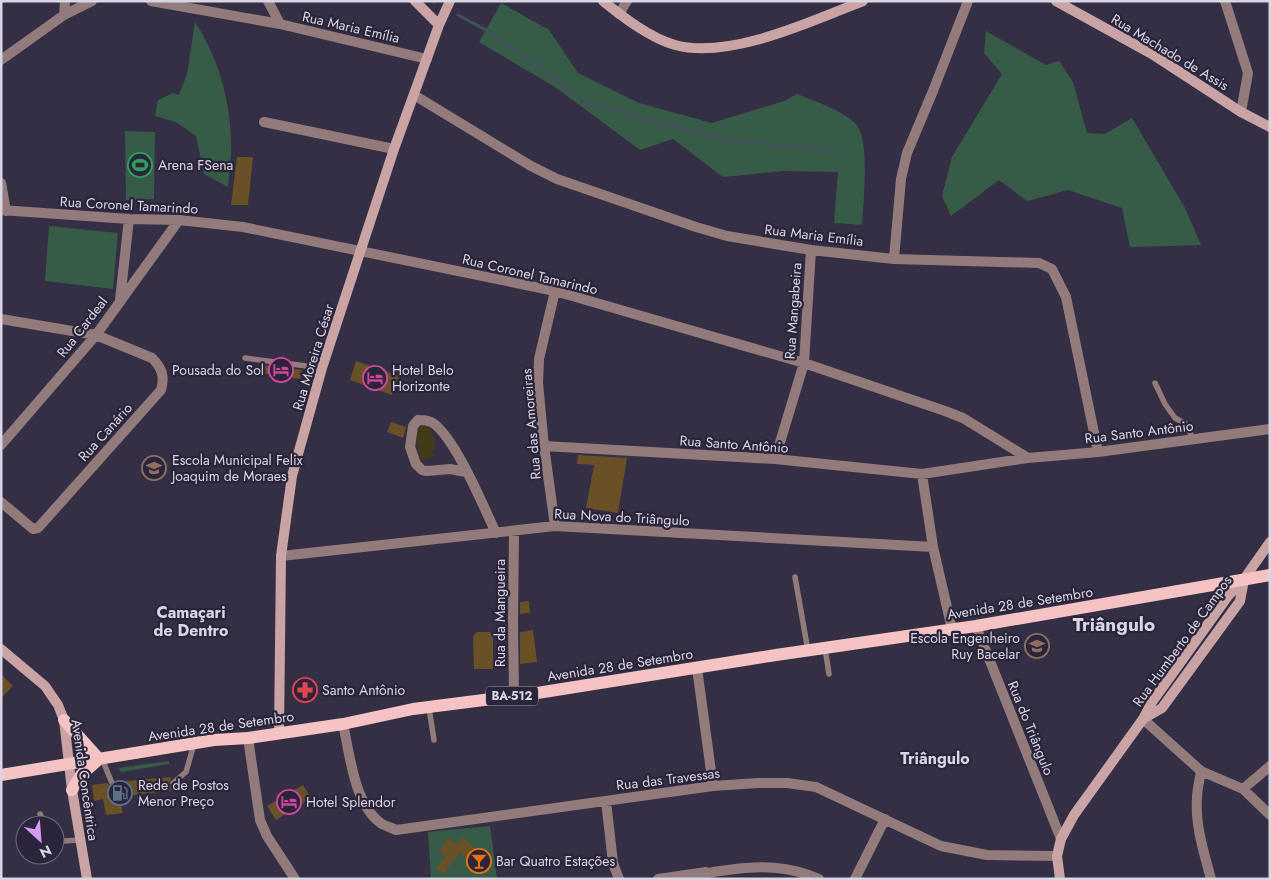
<svg xmlns="http://www.w3.org/2000/svg" width="1271" height="880" font-family="Jost,sans-serif">
<rect width="100%" height="100%" fill="#342f44"/>
<!-- green -->
<path fill="#365c48" d="M501,3l48,27 29,43 61,30 73,20 72,-22 13,-7c20,8 42,15 58,29 16,15 8,80 7,102l-28,-2 4,-51 -55,-1 -60,6 -50,-38 -33,11 -85,-63 -76,-45z
M195,22c23,35 35,77 36,119 1,15 -2,31 -3,46l-24,-13 -8,-38 -20,-14 -21,-6 3,-16 15,-7 6,2 8,-21z
M986,31l60,34 13,-4 14,21 14,51 18,1 27,-16 53,90 16,37 -71,2 -8,-39 -54,-18 -41,11 -28,-21 -48,36 -9,-20 10,-39 50,-83 -18,-21z
M125,131l30,1 -1,67 -28,1z
M49,226l69,7 -5,56 -68,-8z
M169,761v3l-48,8 -2,-4z
M490,826l7,53h-66l-3,-47z"/>
<!-- sand -->
<path fill="#433a1a" d="M418,424l6,2 4,-2 8,19 -4,10 4,2 -15,6 -7,-31z"/>
<g fill="none" stroke-linecap="round" stroke-linejoin="round">
<!-- stream -->
<path stroke="#41525d" stroke-width="3" d="M434,1v1
M458,15l28,15 104,74 142,37 109,10"/>
</g>
<!-- building -->
<path fill="#695027" d="M237,157h16l-5,48h-17z
M356,361l43,15 -7,19 -42,-15z
M261,365l41,5 -2,9 -40,-6z
M391,422l15,5 -3,11 -16,-6z
M578,455l49,3 -9,55 -32,-5 8,-43 -17,-1z
M529,601l1,12 -10,1v-12z
M533,630l4,32 -17,2v-32z
M476,632h14l3,5v32h-19l-1,-32z
M1,674l12,12 -12,12z
M171,777l-2,7 5,4 1,2 -55,7 3,16 -17,2 -3,-16 -9,2 -2,-16 15,-2 5,5 3,-2 2,-4z
M303,785l8,13 -35,22 -9,-14z
M463,837l25,24 -7,8 -21,-16 -17,21 -7,-6 10,-11 -7,-6 9,-13 9,6z"/>
<g fill="none" stroke-linecap="round" stroke-linejoin="round">
<!-- lane -->
<path stroke="#937b7b" stroke-width="5.5" d="M245,358l77,10
M1155,383l10,21 10,14 11,6 7,15
M795,577l13,74
M825,648l4,26
M429,708l5,32
M102,759l10,24
M173,783l13,-11 8,-28
M40,814l5,11
M55,839l9,2 16,-1"/>
<!-- street -->
<path stroke="#937b7b" stroke-width="10" d="M151,1l129,23 147,35
M268,1l12,23
M1225,1l23,72 -7,39
M619,14l8,-13
M64,15l1,-14
M1,60l63,-45 28,-14
M414,95l117,71 26,13 139,48 31,9 84,14 83,9 145,4 13,6 14,28 32,155
M264,122l130,27
M1,183l5,28
M1,210l128,9 50,1 64,7 312,64 249,72 141,48 18,7 65,40
M894,259l7,-80 6,-26 26,-62 35,-90
M555,291l-16,68 -1,24 6,63 11,80
M120,300l9,-81
M1,319l95,16 56,23c10,10 13,18 9,32l-123,138 -5,1 -32,-27
M1,445l95,-110 83,-115
M544,446l231,13 147,15 106,-16 70,-6 172,-23
M775,459l29,-96 7,-113
M466,472l-16,-3 -23,2 -5,-1 -6,-6 -6,-17 3,-21 5,-6c6,0 10,0 15,3 23,16 50,83 63,110
M922,474l11,73 19,82
M514,532l-1,89 1,74
M281,556l274,-30 378,21
M976,626l85,213
M697,668l16,118
M1143,719l58,52 42,18 27,26
M343,724c7,31 11,81 39,100 4,2 10,4 14,6l317,-44 45,-3h29l29,4 125,59 46,9 70,1
M248,738l12,82 7,16 28,43
M1201,771c-1,8 -4,18 -4,27 -2,27 7,55 14,81
M1243,789l27,-23
M606,801l7,62 6,16
M658,879l48,-7
M700,879c10,-9 16,-7 28,-9 32,-5 61,-4 91,9
M855,879l30,-60"/>
<!-- secondary -->
<path stroke="#caa4a4" stroke-width="10" d="M415,1l24,24
M603,1c20,16 47,37 72,44 54,15 137,-24 188,-44
M1056,1l96,53 89,58 29,15
M1,649l44,37 13,19 6,15 8,70 15,89
M1143,719l19,-11 78,-107 4,-21
M279,733l2,-177 11,-80 30,-108 72,-219 45,-124 11,-24
M1060,879l-3,-23 4,-17 13,-24 69,-96 9,-17 76,-106 16,-17 26,-37"/>
<!-- primary -->
<path stroke="#f5c3c3" stroke-width="12" d="M64,720l35,39 -18,16 -9,15
M1,775l213,-35 34,-2 95,-14 70,-15 118,-15 245,-39 200,-29 294,-51"/>
</g>
<!-- icons -->
<defs>
<symbol id="stadium-ring" viewBox="-11 -11 22 22"><circle r="9.5" fill="#2a253a" stroke="#2e9e5b" stroke-width="1.5"/><path d="M0-5a6.5 5 0 1 0 0 10a6.5 5 0 1 0 0-10ZM-3.5-1.8h7v3.6h-7Z" fill="#2e9e5b"/></symbol>
<symbol id="hotel-ring" viewBox="-11 -11 22 22"><circle r="9.5" fill="#2a253a" stroke="#d1479c" stroke-width="1.5"/><path d="M-6-4.5h1.5V1H6V5H4.5V3h-9V5H-6ZM-4 0a1.8 1.8 0 1 1 3.6 0ZM.5 0V-2.5h3Q6-2.5 6 0Z" fill="#d1479c"/></symbol>
<symbol id="school-ring" viewBox="-11 -11 22 22"><circle r="9.5" fill="#2a253a" stroke="#8d6e63" stroke-width="1.5"/><path d="M0-5L7-2L0 1L-7-2ZM-4 1L0 2.5L4 1V4Q0 6-4 4Z" fill="#8d6e63"/></symbol>
<symbol id="pharmacy-ring" viewBox="-11 -11 22 22"><circle r="9.5" fill="#2a253a" stroke="#e0444e" stroke-width="1.5"/><path d="M-2-6h4v4h4v4h-4v4h-4v-4h-4v-4h4Z" fill="#e0444e"/></symbol>
<symbol id="fuel-ring" viewBox="-11 -11 22 22"><circle r="9.5" fill="#2a253a" stroke="#5c6f8a" stroke-width="1.5"/><path d="M-5.5-6h7V0h2V4h1.3V-2.5L3-4.5l.8-.8L6-3V5H2.5V1h-1V6h-7ZM-4.2-4.7v3.2H.2V-4.7Z" fill="#5c6f8a"/></symbol>
<symbol id="bar-ring" viewBox="-11 -11 22 22"><circle r="9.5" fill="#2a253a" stroke="#e8710a" stroke-width="1.5"/><path d="M-6-5H6L.8 .8V4.5H3.5V6h-7V4.5H-.8V.8Z" fill="#e8710a"/></symbol>
</defs>
<g fill-rule="evenodd">
<use href="#stadium-ring" x="126" y="151" width="28" height="28"/>
<use href="#hotel-ring" x="267" y="356" width="28" height="28"/>
<use href="#hotel-ring" x="361" y="364" width="28" height="28"/>
<use href="#school-ring" x="140" y="454" width="28" height="28"/>
<use href="#school-ring" x="1023" y="632" width="28" height="28"/>
<use href="#pharmacy-ring" x="291" y="676" width="28" height="28"/>
<use href="#fuel-ring" x="106" y="779" width="28" height="28"/>
<use href="#hotel-ring" x="275" y="788" width="28" height="28"/>
<use href="#bar-ring" x="465" y="847" width="28" height="28"/>
</g>
<g text-anchor="middle" stroke-width="4.5" stroke-linejoin="round" paint-order="stroke">
<!-- shield labels -->
<rect fill="#2a253a" stroke="#a4a1b1" stroke-width="1" x="486" y="686.5" width="52" height="19" rx="4"/>
<g font-size="12" font-weight="bold" fill="#d9d6e4">
<text x="512" y="700">BA-512</text>
</g>
<!-- street labels -->
<g font-size="14" fill="#d9d6e4" stroke="#2a253a">
<text transform="translate(351 27) rotate(13)" y="5">Rua Maria Emília</text>
<text transform="translate(1170 52) rotate(31)" y="5">Rua Machado de Assis</text>
<text transform="translate(129 205) rotate(3)" y="5">Rua Coronel Tamarindo</text>
<text transform="translate(814 235) rotate(7)" y="5">Rua Maria Emília</text>
<text transform="translate(530 274) rotate(13)" y="5">Rua Coronel Tamarindo</text>
<text transform="translate(793 311) rotate(-86)" y="5">Rua Mangabeira</text>
<text transform="translate(82 327) rotate(-52)" y="5">Rua Cardeal</text>
<text transform="translate(313 357) rotate(-73)" y="5">Rua Moreira César</text>
<text transform="translate(531 424) rotate(-95)" y="5">Rua das Amoreiras</text>
<text transform="translate(105 432) rotate(-48)" y="5">Rua Canário</text>
<text transform="translate(1139 432) rotate(-7)" y="5">Rua Santo Antônio</text>
<text transform="translate(734 444) rotate(4)" y="5">Rua Santo Antônio</text>
<text transform="translate(622 517) rotate(3)" y="5">Rua Nova do Triângulo</text>
<text transform="translate(1020 603) rotate(-9)" y="5">Avenida 28 de Setembro</text>
<text transform="translate(500 613) rotate(-90)" y="5">Rua da Mangueira</text>
<text transform="translate(1182 641) rotate(-54)" y="5">Rua Humberto de Campos</text>
<text transform="translate(620 665) rotate(-9)" y="5">Avenida 28 de Setembro</text>
<text transform="translate(221 726) rotate(-8)" y="5">Avenida 28 de Setembro</text>
<text transform="translate(1031 728) rotate(68)" y="5">Rua do Triângulo</text>
<text transform="translate(668 779) rotate(-7)" y="5">Rua das Travessas</text>
<text transform="translate(85 780) rotate(82)" y="5">Avenida Concêntrica</text>
</g>
<!-- poi labels -->
<g font-size="14" fill="#d9d6e4" stroke="#2a253a" text-anchor="start">
<text x="158" y="170">Arena FSena</text>
<text x="264" y="375" text-anchor="end">Pousada do Sol</text>
<text x="392" y="375">Hotel Belo<tspan x="392" dy="16">Horizonte</tspan></text>
<text x="172" y="465">Escola Municipal Felix<tspan x="172" dy="16">Joaquim de Moraes</tspan></text>
<text x="1020" y="643" text-anchor="end">Escola Engenheiro<tspan x="1020" dy="16">Ruy Bacelar</tspan></text>
<text x="322" y="695">Santo Antônio</text>
<text x="138" y="790">Rede de Postos<tspan x="138" dy="16">Menor Preço</tspan></text>
<text x="306" y="807">Hotel Splendor</text>
<text x="496" y="866">Bar Quatro Estações</text>
</g>
<!-- quarter labels -->
<g font-size="16" font-weight="bold" fill="#d9d6e4" stroke="#2a253a">
<text x="191" y="618">Camaçari<tspan x="191" dy="18">de Dentro</tspan></text>
<text x="935" y="764">Triângulo</text>
</g>
<!-- district labels -->
<g font-size="19" font-weight="bold" fill="#d9d6e4" stroke="#2a253a">
<text x="1114" y="631">Triângulo</text>
</g>
</g>
<!-- border -->
<rect width="1271" height="880" fill="none" stroke="#d9d6e4" stroke-width="5"/>
<!-- north arrow -->
<g transform="translate(40 840) rotate(154)"><circle r="24" fill="#2a253a" stroke="#706c7e"/>
<path d="M0-4L9 19L0 12L-9 19Z" fill="#d99af7"/>
<text y="-8" font-size="14" font-weight="bold" text-anchor="middle" fill="#d9d6e4">N</text>
</g>
</svg>
